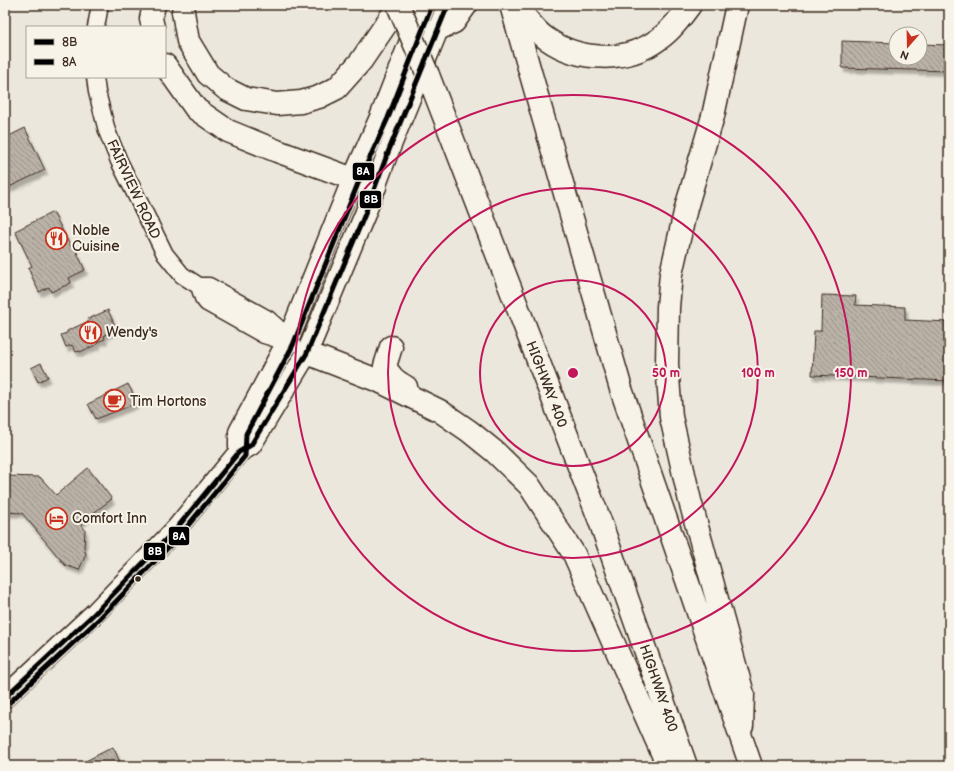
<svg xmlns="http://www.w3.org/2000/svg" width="954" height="771" font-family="'Balsamiq Sans',sans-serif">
<defs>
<pattern id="building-back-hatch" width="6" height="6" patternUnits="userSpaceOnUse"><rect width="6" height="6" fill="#bab2a7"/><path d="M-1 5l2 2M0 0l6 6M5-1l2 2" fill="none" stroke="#989187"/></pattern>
<filter id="shadow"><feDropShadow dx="2.5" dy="4.5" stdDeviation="1" flood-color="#0004"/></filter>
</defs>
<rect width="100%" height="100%" fill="#ece7dc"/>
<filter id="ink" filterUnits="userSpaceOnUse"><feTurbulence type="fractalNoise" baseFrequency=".025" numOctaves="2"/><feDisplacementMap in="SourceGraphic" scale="8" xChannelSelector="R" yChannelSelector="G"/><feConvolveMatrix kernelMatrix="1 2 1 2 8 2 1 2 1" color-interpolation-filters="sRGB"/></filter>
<g filter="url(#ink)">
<!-- building -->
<path fill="url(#building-back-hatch)" stroke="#3b2a1e" filter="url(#shadow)" d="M842,41l54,2v15h24v-14l29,1v26l-107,-3z
M25,128l20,42 -40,19v-51z
M53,212l18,35 3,-1 11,24 -16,8 2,5 -20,9 -2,-5 -10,5 -11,-24 4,-2 -17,-35z
M822,295l34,1 -1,9 50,2v13l44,2v59l-137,-6 2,-44h7z
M108,310l9,20 -13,5 1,4 -8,3 1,2 -18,8 -1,-1 -3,1 -4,-7 -6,2 -5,-12 6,-2v-2l22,-10 -1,-2z
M41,363l7,14 -10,5 -7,-14z
M128,384l8,15 -1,5 -39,15 -8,-15z
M88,468l24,31 -32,24 5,7 -1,18 2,6 -7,16 -14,-5 -43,-52 -17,-1v-36l35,1 16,18z
M113,747l9,19h-46z"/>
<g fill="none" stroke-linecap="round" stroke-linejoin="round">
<defs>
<path id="minor" d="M96,27l4,-22
M95,77l2,15 10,39 12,30 46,93 17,21 17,11h10l59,33 10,9 9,14
M199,286l4,12 4,5 57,32 23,7 5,2"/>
<path id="major" d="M239,452v-20l48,-90 66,-164 28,-63 43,-110
M5,697l90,-84 81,-84 63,-77 12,-7 56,-92 58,-139 22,-59 61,-150"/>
<path id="highway" d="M184,5l-1,7 5,29 20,33 18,15 20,10 31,5 24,-2 18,-5 18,-9 24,-27 38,-56
M511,5l110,384 130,377
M517,5c8,12 18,26 30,34 33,23 80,24 112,0 13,-9 22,-22 31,-34
M737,5l-24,111 -27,92 -15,66 -3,33 -1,57 4,53 19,84 53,193 -1,32
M153,27l-2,-8 3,-14
M438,29l16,-7 12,-17
M165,65l31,44 32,22 49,20 98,36
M428,75l172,446 86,245
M391,347l-6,19c5,11 11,15 21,21
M307,353l72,28 61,30 29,20 26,21 34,33 45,69 94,212"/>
</defs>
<!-- minor casing -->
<use href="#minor" stroke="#3b2a1e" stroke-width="19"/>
<!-- major casing -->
<use href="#major" stroke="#3b2a1e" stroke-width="23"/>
<!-- highway casing -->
<use href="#highway" stroke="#3b2a1e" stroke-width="25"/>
<!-- minor -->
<use href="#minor" stroke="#f7f3e8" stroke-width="16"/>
<!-- major -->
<use href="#major" stroke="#f7f3e8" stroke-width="20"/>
<!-- highway -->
<use href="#highway" stroke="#f7f3e8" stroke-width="22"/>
<defs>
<path id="highway-bridge" d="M398,5l30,70"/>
</defs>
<!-- highway-bridge casing -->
<use href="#highway-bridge" stroke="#3b2a1e" stroke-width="25" stroke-linecap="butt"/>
<!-- highway-bridge -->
<use href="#highway-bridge" stroke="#f7f3e8" stroke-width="22"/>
<defs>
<path id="bus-1" d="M5,697l90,-84 81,-84 63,-77 12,-7 56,-92 58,-139 22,-59 61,-150"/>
<path id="bus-2" d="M10,702l90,-84 81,-84 64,-78 1,-22 47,-89 66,-164 29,-63 43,-110"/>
</defs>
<!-- bus-1 casing -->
<use href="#bus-1" stroke="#f7f3e8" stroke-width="8"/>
<!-- bus-2 casing -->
<use href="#bus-2" stroke="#f7f3e8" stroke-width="8"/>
<!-- bus-1 -->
<use href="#bus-1" stroke="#000" stroke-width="5"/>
<!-- bus-2 -->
<use href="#bus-2" stroke="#000" stroke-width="5"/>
</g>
</g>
<!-- distance rings -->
<g fill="none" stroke="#c2185b" stroke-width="2">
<circle cx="573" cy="373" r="93"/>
<circle cx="573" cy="373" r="185"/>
<circle cx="573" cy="373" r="278"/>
</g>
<!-- icons -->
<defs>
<symbol id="restaurant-ring" viewBox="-11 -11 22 22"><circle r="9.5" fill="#f7f3e8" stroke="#c8321e" stroke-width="1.5"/><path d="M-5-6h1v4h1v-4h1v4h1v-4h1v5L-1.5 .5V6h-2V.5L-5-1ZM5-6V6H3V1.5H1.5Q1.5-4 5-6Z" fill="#c8321e"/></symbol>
<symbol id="cafe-ring" viewBox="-11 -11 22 22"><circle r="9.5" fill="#f7f3e8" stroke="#c8321e" stroke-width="1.5"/><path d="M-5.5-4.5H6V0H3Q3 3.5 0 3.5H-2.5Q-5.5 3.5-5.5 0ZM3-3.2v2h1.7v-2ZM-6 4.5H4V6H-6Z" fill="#c8321e"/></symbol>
<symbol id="hotel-ring" viewBox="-11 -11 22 22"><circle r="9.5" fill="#f7f3e8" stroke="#c8321e" stroke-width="1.5"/><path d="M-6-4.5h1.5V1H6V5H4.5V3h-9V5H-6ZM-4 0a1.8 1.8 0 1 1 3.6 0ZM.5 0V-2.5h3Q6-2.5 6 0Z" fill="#c8321e"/></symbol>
</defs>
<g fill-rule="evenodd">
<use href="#restaurant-ring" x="44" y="226" width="25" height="25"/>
<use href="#restaurant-ring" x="78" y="320" width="25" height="25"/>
<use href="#cafe-ring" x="102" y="388" width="25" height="25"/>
<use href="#hotel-ring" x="44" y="506" width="25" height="25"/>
</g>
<!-- markers -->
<circle fill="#3b2a1e" stroke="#f7f3e8" stroke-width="1.5" cx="138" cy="579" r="3.5"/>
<g text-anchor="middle" stroke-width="4" stroke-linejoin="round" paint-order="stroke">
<!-- street labels -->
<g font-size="14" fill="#3b2a1e" stroke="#f7f3e8">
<text transform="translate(134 189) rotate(65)" y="5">FAIRVIEW ROAD</text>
<text transform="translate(547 384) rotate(69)" y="5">HIGHWAY 400</text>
<text transform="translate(659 688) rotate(71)" y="5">HIGHWAY 400</text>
</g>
<!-- poi labels -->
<g font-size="14" fill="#3b2a1e" stroke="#f7f3e8" text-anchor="start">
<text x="72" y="235">Noble<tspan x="72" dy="16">Cuisine</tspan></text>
<text x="106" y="337">Wendy's</text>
<text x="130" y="406">Tim Hortons</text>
<text x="72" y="523">Comfort Inn</text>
</g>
</g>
<circle cx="573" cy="373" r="6" fill="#c2185b" stroke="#f7f3e8" stroke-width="2"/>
<g font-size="12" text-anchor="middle" font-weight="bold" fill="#c2185b" stroke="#f7f3e8" stroke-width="4" stroke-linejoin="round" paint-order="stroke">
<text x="666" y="377">50 m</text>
<text x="758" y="377">100 m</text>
<text x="851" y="377">150 m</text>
</g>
<g stroke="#f7f3e8" stroke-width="1.5">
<rect x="352" y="162" width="23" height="19" rx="4" fill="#000"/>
<rect x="359" y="190" width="23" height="19" rx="4" fill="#000"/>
<rect x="168" y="526" width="22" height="20" rx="4" fill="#000"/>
<rect x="143" y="542" width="23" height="19" rx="4" fill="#000"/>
</g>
<g font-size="11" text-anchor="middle" font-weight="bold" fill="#fff">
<text x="363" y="175">8A</text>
<text x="371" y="203">8B</text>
<text x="179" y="540">8A</text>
<text x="155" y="555">8B</text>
</g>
<!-- margin -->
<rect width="954" height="771" fill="none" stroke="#f7f3e8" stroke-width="20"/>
<rect x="10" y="10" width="934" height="751" fill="none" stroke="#3b2a1e" stroke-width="1.5" filter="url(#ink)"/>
<!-- legend -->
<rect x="26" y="26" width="140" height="52" fill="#f7f3e8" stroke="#aca397"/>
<rect x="34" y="39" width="20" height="6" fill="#000000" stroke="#aca397"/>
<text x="62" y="46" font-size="12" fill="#3b2a1e">8B</text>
<rect x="34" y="59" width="20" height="6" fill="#000000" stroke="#aca397"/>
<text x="62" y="66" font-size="12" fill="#3b2a1e">8A</text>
<!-- north arrow -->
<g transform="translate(908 46) rotate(200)"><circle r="19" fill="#f7f3e8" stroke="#aca397"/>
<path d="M0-3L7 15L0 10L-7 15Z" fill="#c8321e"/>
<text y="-6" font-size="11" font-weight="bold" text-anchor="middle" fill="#3b2a1e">N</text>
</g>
</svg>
